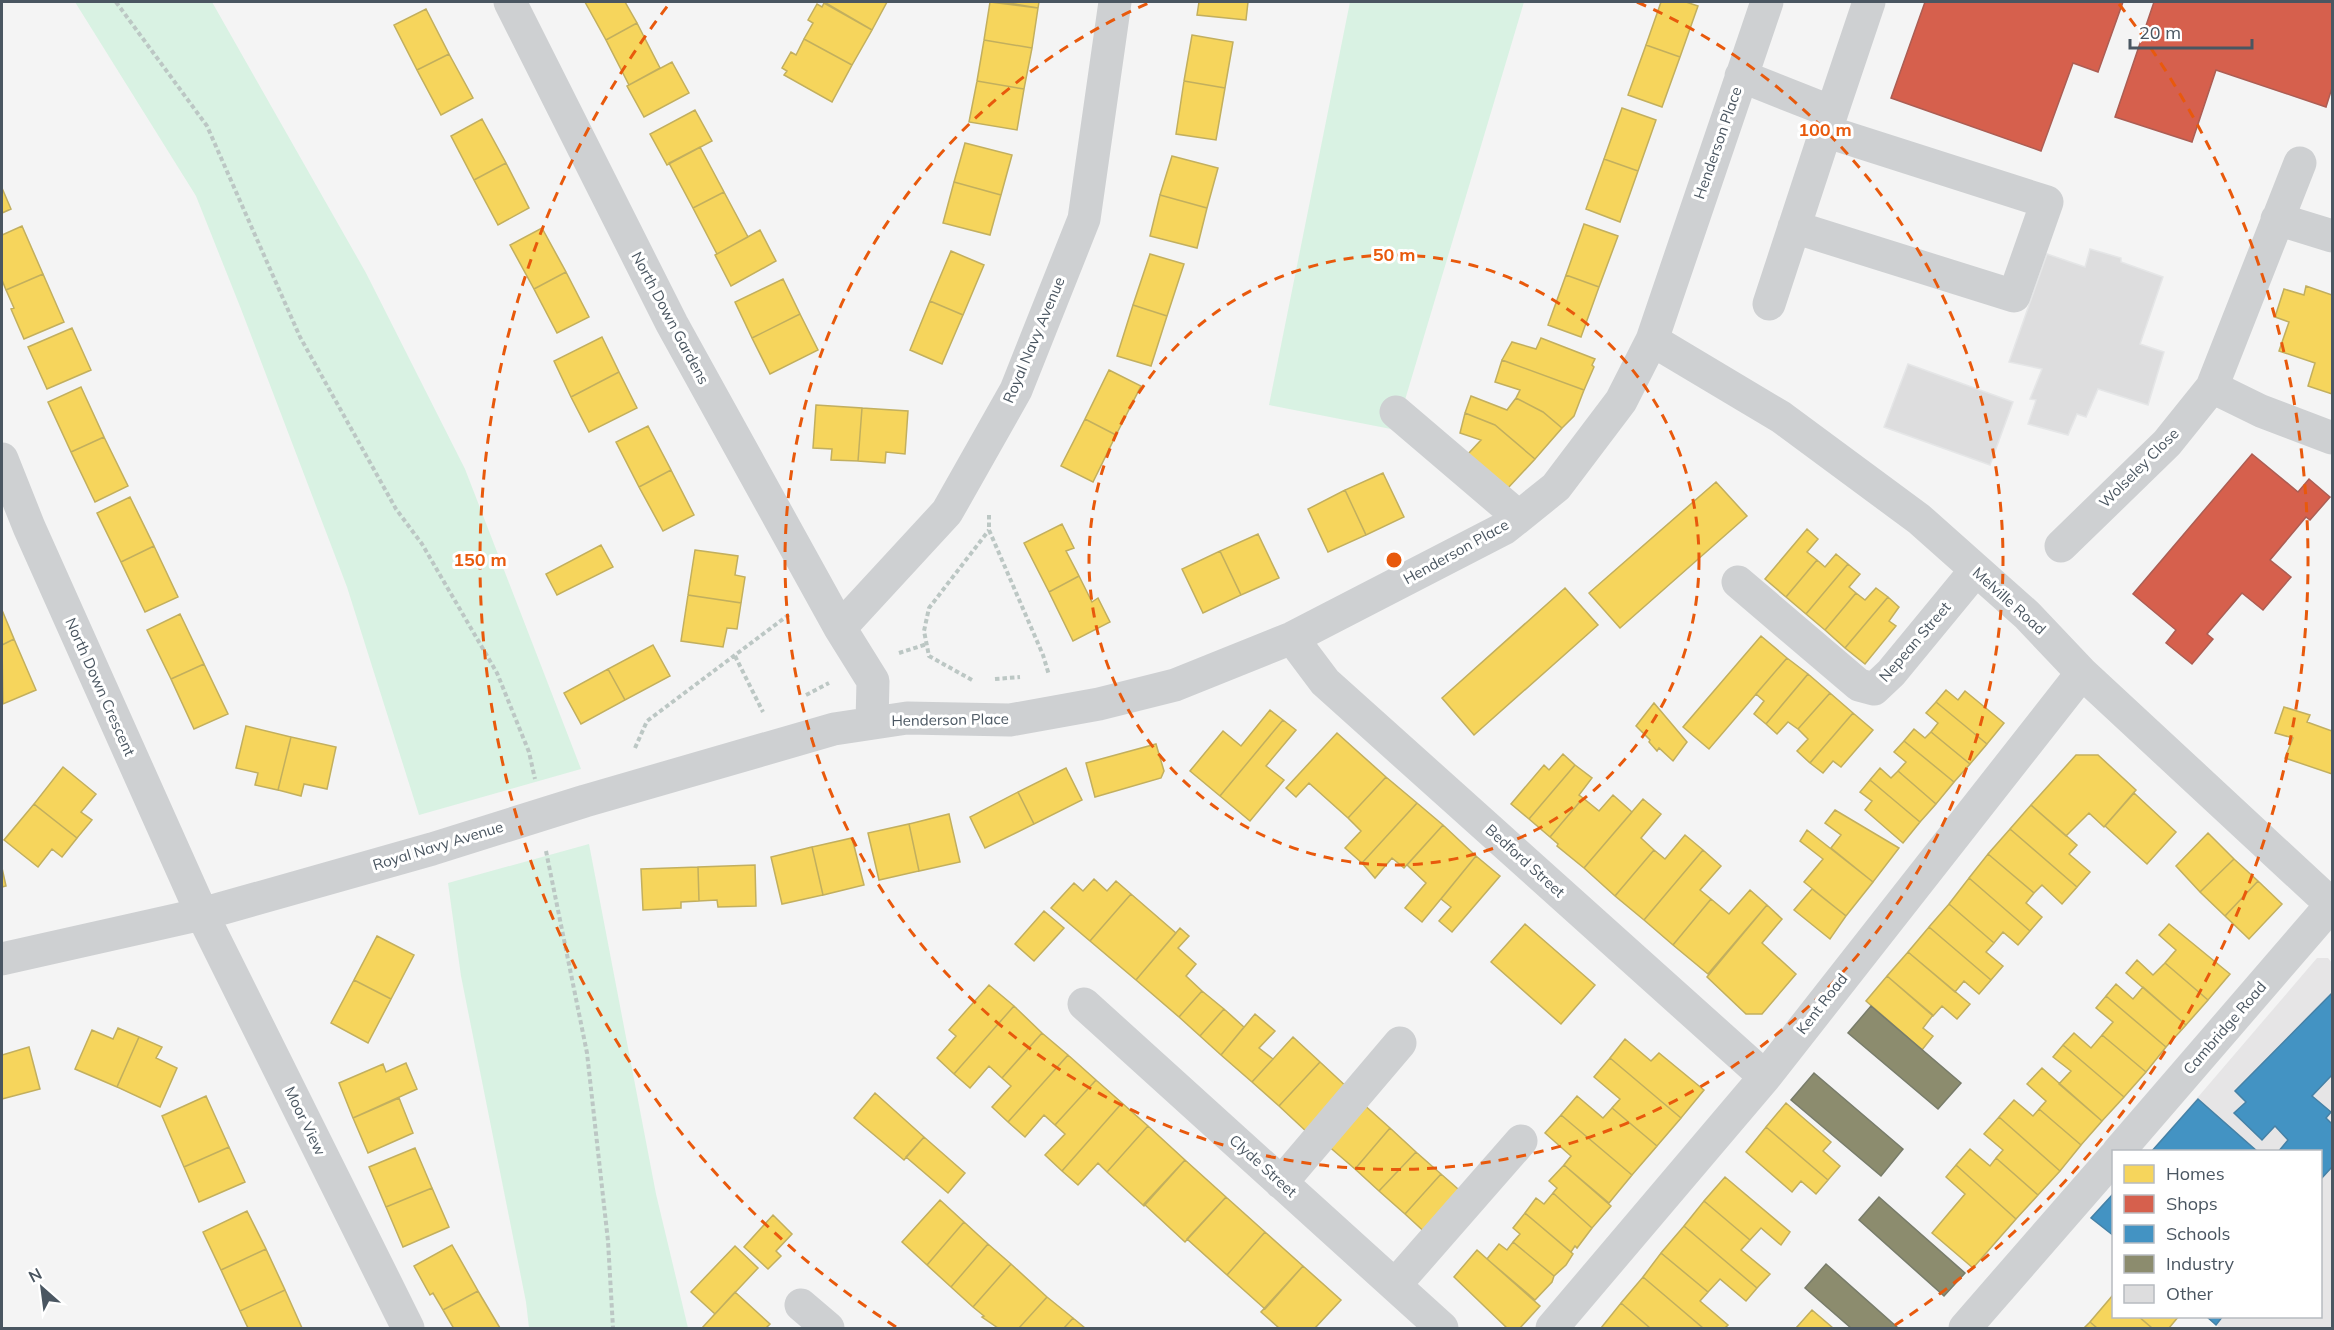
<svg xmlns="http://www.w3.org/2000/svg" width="2334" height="1330" font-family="Mulish,sans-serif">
<rect width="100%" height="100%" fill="#f4f4f4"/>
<!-- education -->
<path fill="#e6e5e6" d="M2317,958h11l4,5v365h-112l-14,-11 114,-1v-164h-169z"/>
<!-- green -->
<path fill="#d9f2e3" d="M75,2h137l154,271 99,196 116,300 -162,46 -72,-228 -106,-278 -45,-113z
M1350,2h174l-128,428 -127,-25z
M589,844l67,350 32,134h-159l-3,-26 -65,-326 -13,-93z"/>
<!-- homes -->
<path fill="#f6d55c" stroke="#c2af5e" stroke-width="1.5" d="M585,2h40l12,21 -31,17z
M824,2h63l-15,28z
M990,2l48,6 -6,40 -48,-8z
M1003,2h36l-1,6z
M1199,2h49l-2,18 -49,-5z
M1661,2h25l12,4 -18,51 -34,-12z
M824,3l48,27 -20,35 -48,-26 9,-16 -5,-3 9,-16 5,3z
M426,9l23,45 -32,16 -23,-45z
M637,23l23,45 -31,17 -23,-45z
M1192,35l41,7 -8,46 -41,-7z
M804,39l48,26 -20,37 -48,-27 3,-4 -5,-3 9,-16 5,3z
M984,40l48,8 -8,41 -47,-8z
M1646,45l34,12 -18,50 -34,-12z
M449,54l24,44 -32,17 -24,-45z
M672,62l17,31 -45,24 -17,-31z
M977,81l47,8 -7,41 -48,-8z
M1184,81l41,7 -9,52 -40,-6z
M1622,108l34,12 -18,51 -34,-12z
M695,110l17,31 -45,24 -17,-31z
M482,119l24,44 -32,17 -23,-44z
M965,143l47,12 -11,40 -47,-13z
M700,147l24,45 -31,16 -24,-45z
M1172,156l46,12 -11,40 -47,-13z
M1604,159l34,12 -18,51 -34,-13z
M506,163l23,45 -31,17 -24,-45z
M954,182l47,13 -11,40 -47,-12z
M2,188l9,21 -9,4z
M724,192l24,45 -31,17 -24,-46z
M1160,195l47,13 -10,40 -47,-12z
M1584,224l34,12 -19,51 -33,-12z
M22,226l21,48 -37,16 -4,-10v-45z
M542,228l24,44 -32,17 -24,-44z
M760,230l16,31 -45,25 -16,-31z
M951,251l33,14 -21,50 -33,-14z
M1150,254l34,10 -17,52 -34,-11z
M566,272l23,45 -32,16 -23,-44z
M43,274l21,48 -40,17 -13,-30 3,-1 -8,-18z
M1566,275l33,12 -18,50 -33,-12z
M783,279l17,35 -48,24 -17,-36z
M2306,286l26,9v99l-24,-8 7,-23 -36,-12 10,-29 -14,-5 9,-28 20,6z
M930,301l33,14 -21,49 -32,-14z
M1133,305l34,11 -16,50 -34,-10z
M800,314l18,36 -48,24 -18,-36z
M72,328l19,42 -44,19 -19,-42z
M602,337l17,35 -48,25 -17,-36z
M1541,338l54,21 -3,6 2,2 -10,23 -82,-30 10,-18 24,7z
M1502,360l82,30 -10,26 -12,12 -19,-16 -27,-14 4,-8 -25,-8z
M1109,370l32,16 -25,49 -31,-16z
M619,372l18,36 -48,24 -18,-35z
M81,387l23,50 -33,15 -23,-50z
M1471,396l36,14 9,-12 27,14 19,16 -27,31 -40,-34 -30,-12z
M816,405l46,3 -4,53 -27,-1 1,-11 -19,-1z
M862,408l46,3 -3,43 -19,-2 -1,11 -27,-2z
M1465,413l30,12 40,34 -27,29 -40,-34 13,-14 -21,-7z
M1085,419l31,16 -23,47 -32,-16z
M648,426l23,44 -32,17 -23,-45z
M104,437l24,49 -33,16 -24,-50z
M671,470l23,45 -31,16 -24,-44z
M1383,473l21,44 -38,18 -21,-45z
M1716,482l31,34 -127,112 -31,-35z
M1345,490l21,45 -38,17 -20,-43z
M130,497l24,49 -33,16 -24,-49z
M1062,524l12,24 -8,3 13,25 -30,16 -25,-49z
M1807,529l11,10 -11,13 10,8 -31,37 -21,-18z
M1258,534l21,44 -38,17 -21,-44z
M601,545l12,22 -56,28 -11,-21z
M154,546l24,51 -33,15 -24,-50z
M695,550l43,6 -3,19 10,2 -4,26 -53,-8z
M1220,551l21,44 -38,18 -21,-44z
M1836,554l12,10 -42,50 -20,-17 31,-37 8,7z
M1848,564l12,10 -11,13 7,6 -31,37 -19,-16z
M1079,576l13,26 6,-4 12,24 -37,19 -24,-49z
M1565,588l33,37 -124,110 -32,-37z
M1876,588l12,9 -43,51 -20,-18 31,-37 9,7z
M688,595l53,8 -4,26 -10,-1 -4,19 -42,-6z
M1888,597l11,10 -10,14 7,5 -31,38 -20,-16z
M2,610l12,29 -12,6z
M180,614l24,50 -33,15 -24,-49z
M1761,636l26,22 -78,91 -26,-22z
M14,639l22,51 -33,14 -1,-59z
M653,645l17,31 -45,24 -17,-31z
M1787,658l21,16 -42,50 -12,-10 10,-13 -8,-7z
M204,664l24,50 -34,15 -23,-50z
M608,669l17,31 -44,24 -17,-31z
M1808,674l22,19 -32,36 -10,-7 -11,12 -11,-10z
M1946,690l12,10 7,-9 39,32 -17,21 -51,-42z
M1830,693l23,20 -43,50 -13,-12 11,-12 -10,-10z
M1936,702l51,42 -17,20 -39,-32 7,-9 -12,-10z
M1654,703l33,39 -14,19 -14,-13 -2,3 -8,-9 1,-2 -14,-14z
M2284,707l26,8 -3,7 25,9v43l-47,-16 8,-20 -18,-5z
M1270,710l13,10 -63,76 -30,-25 33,-40 18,15z
M1853,713l20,17 -32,37 -8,-6 -10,12 -13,-10z
M1283,720l13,10 -30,36 18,14 -34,41 -30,-25z
M246,726l45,11 -13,53 -23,-5 3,-12 -22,-5z
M1914,729l11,9 6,-6 39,32 -16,18 -50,-41z
M1337,733l49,44 -38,41 -39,-35 -13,14 -10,-9z
M291,737l45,10 -9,42 -23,-5 -3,12 -23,-6z
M1904,741l50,41 -18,22 -38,-33 8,-9 -12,-10z
M1156,744l8,27 -3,7 -66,19 -9,-34z
M1563,754l12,11 -46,54 -18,-15 33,-39 5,5z
M2076,755h22l38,35 -32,37 -15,-14 -23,23 -35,-31z
M1575,765l17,13 -13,17 4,3 -33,39 -21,-18z
M63,767l33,27 -15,18 11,8 -15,18 -43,-34z
M1066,768l16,32 -48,24 -16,-32z
M1880,768l11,10 7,-7 38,33 -16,18 -50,-42z
M1386,777l31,26 -55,60 -17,-15 16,-17 -13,-13z
M1870,780l50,42 -17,21 -38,-33 7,-9 -12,-9z
M1018,792l16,32 -49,24 -15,-31z
M2134,793l42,39 -29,32 -42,-38z
M1613,795l19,17 -48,56 -27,-22 1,-2 -8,-7 33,-39 16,13z
M1643,799l18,15 -20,24 13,12 -39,46 -31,-28z
M1417,803l26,22 -39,43 -12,-10 -17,20 -13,-15z
M34,804l43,34 -15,19 -10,-8 -14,18 -34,-27z
M2031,805l46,40 -8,9 21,18 -13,15 -67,-58z
M1835,810l64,38 -26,34 -42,-34 10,-13 -16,-12z
M949,814l11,48 -41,9 -10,-47z
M909,824l10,47 -40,9 -11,-47z
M1443,825l33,31 -54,66 -17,-14 21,-25 -19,-18z
M2010,829l67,58 -15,17 -20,-19 -8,8 -46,-39z
M1807,830l66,52 -27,34 -42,-34 19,-23 -23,-18z
M2208,833l26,26 -34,33 -24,-26z
M1685,835l18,15 -59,70 -29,-24 39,-46 11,9z
M852,838l12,47 -41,10 -11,-48z
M812,847l11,48 -41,9 -11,-47z
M1703,850l18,16 -21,24 11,9 -38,46 -29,-25z
M1988,854l46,39 -8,10 16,14 -12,14 -61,-53z
M1476,856l24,20 -48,56 -13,-11 12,-14 -10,-8z
M2234,859l24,22 -33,35 -25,-24z
M755,865l1,41 -38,1 -1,-7 -18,1 -1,-34z
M698,867l1,34 -18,1v6l-38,2 -2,-41z
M2,868l4,18 -4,1z
M1969,878l61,53 -12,14 -15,-13 -9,11 -45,-39z
M1094,879l13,12 9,-10 15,13 -41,47 -39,-33 23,-25 9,8z
M2258,881l24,23 -33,35 -24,-23z
M1812,889l34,27 -16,23 -36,-29z
M1750,890l17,15 -59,69 -35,-29 38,-46 18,15z
M1131,894l45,39 -40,47 -46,-39z
M1949,904l45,39 -8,9 17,14 -12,14 -62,-53z
M1767,905l15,14 -20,24 34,31 -34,40h-16l-39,-37z
M1044,911l20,17 -30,33 -19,-17z
M1525,924l70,61 -34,39 -70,-62z
M2169,924l61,50 -22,26 -43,-37 11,-13 -17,-15z
M1929,927l62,53 -12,14 -15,-13 -9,11 -47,-40z
M1180,928l9,8 -11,12 18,16 -10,12 16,15 -23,26 -43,-37z
M377,936l37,19 -23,44 -37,-19z
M1908,952l62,52 -13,15 -15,-13 -9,10 -46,-40z
M2137,960l16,15 12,-12 43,37 -22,25 -60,-52z
M1887,976l46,39 -10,13 10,8 -11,14 -56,-49z
M354,980l37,19 -23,44 -37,-20z
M2116,984l17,15 10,-12 43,38 -20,22 -60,-51z
M989,985l25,21 -60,68 -17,-16 19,-22 -7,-6z
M1202,991l22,18 -24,27 -21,-19z
M2106,996l60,51 -20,25 -44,-37 11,-13 -17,-14z
M1014,1006l28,27 -40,45 -13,-12 -19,22 -16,-14z
M1224,1009l20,18 -23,28 -21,-19z
M1255,1014l20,17 -16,17 14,11 -21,23 -31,-27z
M118,1028l21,9 -22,50 -42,-18 17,-39 21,9z
M1042,1033l26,22 -60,67 -16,-15 19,-21 -9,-8z
M2074,1033l17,15 11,-13 44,37 -22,25 -61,-52z
M139,1037l23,10 -6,11 21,10 -17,39 -43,-20z
M1293,1037l27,25 -41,44 -27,-24z
M1625,1039l26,22 8,-8 45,37 -23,28 -71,-60z
M2063,1045l61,52 -22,24 -43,-37 12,-13 -18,-14z
M29,1047l11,42 -38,10v-44z
M1068,1055l28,25 -41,45 -11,-10 -19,22 -17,-15z
M1610,1058l71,60 -24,28 -45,-38 8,-9 -26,-22z
M1320,1062l30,28 -41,44 -30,-28z
M406,1063l11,26 -64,29 -14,-35 44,-19 3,8z
M2042,1068l60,53 -21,24 -42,-36 7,-8 -19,-17z
M1096,1080l26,23 -60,68 -17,-16 20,-21 -10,-9z
M875,1093l49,44 -20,23 -50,-42z
M206,1096l23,51 -45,20 -22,-51z
M1577,1096l26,22 9,-10 45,38 -25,29 -71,-60z
M399,1098l14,35 -45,20 -15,-35z
M2014,1100l19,16 6,-7 42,36 -21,26 -61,-54z
M1122,1103l26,23 -41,46 -9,-9 -20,22 -16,-14z
M1362,1103l28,25 -35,41 -29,-25z
M1786,1103l45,39 -8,9 17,15 -12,14 -62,-53z
M1561,1115l71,60 -23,28 -45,-38 7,-9 -26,-23z
M1999,1117l61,54 -22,24 -42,-37 7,-8 -19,-16z
M1148,1126l37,34 -41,46 -37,-34z
M1766,1127l62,53 -12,14 -15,-13 -9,11 -46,-40z
M1390,1128l26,24 -37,39 -24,-22z
M924,1137l41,36 -17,20 -42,-36z
M229,1147l16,35 -46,20 -15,-35z
M415,1148l17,40 -46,19 -17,-40z
M1970,1149l20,17 6,-8 42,37 -22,24 -60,-54z
M1416,1152l25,22 -36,40 -26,-23z
M1185,1160l41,37 -41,45 -41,-38z
M1564,1165l47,41 -19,22 -39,-35 4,-5 -8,-7z
M1956,1165l60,54 -43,49 -41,-35 33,-39 -19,-17z
M1441,1174l25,22 -36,41 -25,-23z
M1725,1177l65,55 -9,13 -20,-17 -11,12 -46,-39z
M432,1188l17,39 -46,20 -17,-40z
M1553,1193l39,35 -15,20 -2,-2 -4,6 -46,-39 11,-15 8,6z
M1226,1197l39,35 -38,43 -40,-36z
M940,1200l24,22 -37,43 -25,-23z
M1704,1201l46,39 -9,10 29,24 -13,14 -73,-62z
M247,1211l19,38 -45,21 -18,-38z
M1525,1213l48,41 -7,11 -12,11 -41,-34 7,-8 -7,-6z
M773,1215l19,19 -16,17 5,5 -13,13 -24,-22z
M964,1222l24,22 -37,43 -24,-22z
M1684,1226l73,62 -11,13 -26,-22 -12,13 -47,-39z
M1265,1232l38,34 -38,43 -38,-34z
M1513,1242l41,34 -2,6 -17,18 -48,-41 12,-15 8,6z
M988,1244l23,20 -38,43 -22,-20z
M452,1245l26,46 -35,19 -10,-17 -3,2 -16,-29z
M735,1246l23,22 -43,46 -24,-22z
M266,1249l19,41 -45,21 -19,-41z
M1477,1250l63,56 -20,22h-13l-53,-51z
M1661,1253l47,39 -8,9 28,24 -3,3h-22l-60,-51z
M1011,1264l36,33 -28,31h-21l-16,-11 2,-1 -11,-9z
M1303,1266l38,34 -26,28h-36l-18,-16z
M1643,1277l60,51h-53l-29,-25z
M285,1290l17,38h-54l-8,-17z
M478,1291l22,37h-50l3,-1 -10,-17z
M735,1292l35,32 -4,4h-64z
M2113,1295l1,21h24l14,12h-55l-7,-6z
M1047,1297l26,21 -9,10h-45z
M1621,1303l29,25h-49z
M1812,1310l21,18h-37z
M2138,1316h41l-10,12h-17z
M1073,1318l12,10h-21z
M2090,1322l7,6h-13z"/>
<!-- shops -->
<path fill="#d6604d" stroke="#ac5d53" stroke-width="1.5" d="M1925,2h198l-25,70 -25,-9 -32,88 -150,-53z
M2154,2h178v86l-6,19 -110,-37 -24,72 -77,-25z
M2252,454l46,38 11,-13 21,18 -20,23 -4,-3 -36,43 21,17 -28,33 -21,-17 -35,41 6,5 -21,25 -26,-21 10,-13 -43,-36z"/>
<!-- schools -->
<path fill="#4393c3" stroke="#4581a6" stroke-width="1.5" d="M2332,993v82l-20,21 19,16 -5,6 6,6v43l-12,13v-28h-42l10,-12 -13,-14 -13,14 -28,-27 12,-11 -11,-11z
M2198,1099l60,53h-107z
M2114,1193v43l-23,-18z
M2206,1316h17l-7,9z"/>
<!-- industry -->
<path fill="#8c8c6e" stroke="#787c6a" stroke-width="1.5" d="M1871,1006l90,77 -23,26 -90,-76z
M1814,1073l89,76 -22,27 -90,-76z
M1879,1197l86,76 -21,23 -85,-76z
M1826,1264l72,64h-47l-46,-40z"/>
<!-- building -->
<path fill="#ddddde" stroke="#e5e6e7" stroke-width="1.5" d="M2090,249l31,9v4l42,15 -23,67 24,8 -16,53 -50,-16 -12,28 -9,-3 -9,21 -40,-11 8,-24 -6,-1 12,-30 -33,-7 38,-108 38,13z
M1908,364l105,38 -23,63 -106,-38z"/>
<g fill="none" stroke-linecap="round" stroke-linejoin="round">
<!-- path -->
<path stroke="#bcc7c4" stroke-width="4" stroke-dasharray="4.5 3" stroke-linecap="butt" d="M116,2l91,124 93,211 96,172 26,35 75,129 32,79 6,27
M989,515v15l54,125 6,20
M899,653l28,-9
M735,656l28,56
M995,679l25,-2
M972,680l-43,-24 -5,-25 5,-23 60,-78
M806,695l23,-12
M635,748l12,-27 144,-108
M546,851l41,202 21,188 5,87"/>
<!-- minor -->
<path stroke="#ced0d2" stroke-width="33" d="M510,2l162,322 168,304 33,53 -1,41
M1741,76l91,36 -63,192
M1832,112l37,-110
M2277,219l55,17
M1794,227l220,69 33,-94 -222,-71
M1652,340l129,77 138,102 108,96 55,58 250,232
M2212,387l49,24 71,27
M1396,412l122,104
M2,459l27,68 173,387 206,414
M2061,546l106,-103 45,-56 88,-224
M1738,582l121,103 15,4 17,-16 84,-102
M840,628l107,-116 69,-122 68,-171 31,-217
M1292,638l33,44 440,395
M2,959l200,-45 230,-65 153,-48 249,-72 73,-11 103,2 89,-16 76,-19 117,-47 213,-110 51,-41 65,-86 31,-61 115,-338
M1084,1004l358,324
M2118,1152l214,-248
M1281,1183l119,-140
M1395,1285l126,-144
M801,1305l27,23
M1552,1328l213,-251 317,-404
M1965,1328l149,-171"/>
</g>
<!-- distance rings -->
<g fill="none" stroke="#e8590c" stroke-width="3" stroke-dasharray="10 8">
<circle cx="1394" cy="560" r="305"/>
<path d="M1637 2A609 609 0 1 1 1151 2"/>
<path d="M896 1327A914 914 0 0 1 669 4M2119 4A914 914 0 0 1 1892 1327"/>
</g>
<g text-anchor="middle" stroke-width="6" stroke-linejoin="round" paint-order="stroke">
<!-- street labels -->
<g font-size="15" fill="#4a5661" stroke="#fff">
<text transform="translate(1718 143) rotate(-71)" y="5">Henderson Place</text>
<text transform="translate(670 318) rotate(62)" y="5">North Down Gardens</text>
<text transform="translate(1034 340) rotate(-67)" y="5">Royal Navy Avenue</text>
<text transform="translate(2139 468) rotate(-45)" y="5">Wolseley Close</text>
<text transform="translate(1456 552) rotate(-29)" y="5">Henderson Place</text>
<text transform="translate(2009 601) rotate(42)" y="5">Melville Road</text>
<text transform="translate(1915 642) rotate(-49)" y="5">Nepean Street</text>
<text transform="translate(100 687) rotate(66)" y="5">North Down Crescent</text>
<text transform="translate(950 720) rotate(-1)" y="5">Henderson Place</text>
<text transform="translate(438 846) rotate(-17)" y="5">Royal Navy Avenue</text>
<text transform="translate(1525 861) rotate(42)" y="5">Bedford Street</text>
<text transform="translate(1822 1004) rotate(-52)" y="5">Kent Road</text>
<text transform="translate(2225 1028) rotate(-49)" y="5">Cambridge Road</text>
<text transform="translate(305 1121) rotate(64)" y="5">Moor View</text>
<text transform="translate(1263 1166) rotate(42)" y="5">Clyde Street</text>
</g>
</g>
<circle cx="1394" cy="560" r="9" fill="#e8590c" stroke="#fff" stroke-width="3"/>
<g font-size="18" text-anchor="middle" font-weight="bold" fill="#e8590c" stroke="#fff" stroke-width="6" stroke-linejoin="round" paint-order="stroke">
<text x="1825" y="136">100 m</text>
<text x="1394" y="261">50 m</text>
<text x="480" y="566">150 m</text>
</g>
<!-- border -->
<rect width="2334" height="1330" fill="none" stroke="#4a5661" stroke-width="6"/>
<!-- legend -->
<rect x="2112" y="1150" width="210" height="168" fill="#ffffff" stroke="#b7bbc0" stroke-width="1.5"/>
<rect x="2124" y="1165" width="30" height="18" fill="#f6d55c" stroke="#b7bbc0" stroke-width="1.5"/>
<text x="2166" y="1180" font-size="18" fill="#4a5661">Homes</text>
<rect x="2124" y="1195" width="30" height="18" fill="#d6604d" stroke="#b7bbc0" stroke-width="1.5"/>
<text x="2166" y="1210" font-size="18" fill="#4a5661">Shops</text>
<rect x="2124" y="1225" width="30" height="18" fill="#4393c3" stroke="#b7bbc0" stroke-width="1.5"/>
<text x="2166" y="1240" font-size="18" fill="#4a5661">Schools</text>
<rect x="2124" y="1255" width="30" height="18" fill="#8c8c6e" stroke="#b7bbc0" stroke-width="1.5"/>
<text x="2166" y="1270" font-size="18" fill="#4a5661">Industry</text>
<rect x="2124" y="1285" width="30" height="18" fill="#ddddde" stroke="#b7bbc0" stroke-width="1.5"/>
<text x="2166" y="1300" font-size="18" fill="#4a5661">Other</text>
<!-- north arrow -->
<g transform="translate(42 1288) rotate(332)" stroke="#ffffff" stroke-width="4.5" paint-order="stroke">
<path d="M0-4.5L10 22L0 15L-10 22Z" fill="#4a5661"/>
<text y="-9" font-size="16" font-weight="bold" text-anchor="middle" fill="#4a5661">N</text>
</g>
<!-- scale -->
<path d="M2130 39v9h122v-9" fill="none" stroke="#4a5661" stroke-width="3"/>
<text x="2139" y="39" font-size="18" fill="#4a5661" stroke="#ffffff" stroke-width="4.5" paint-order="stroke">20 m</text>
</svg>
